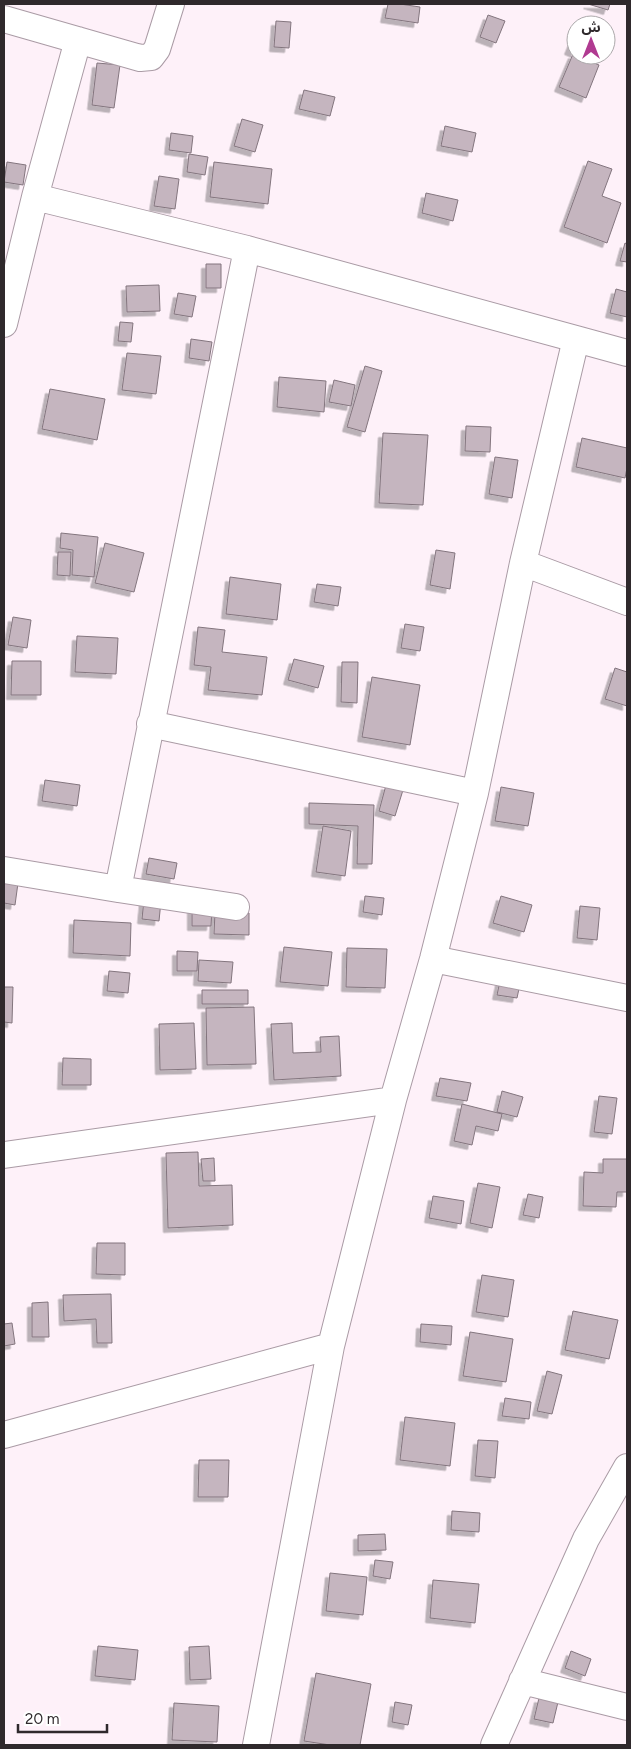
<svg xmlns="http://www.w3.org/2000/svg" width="631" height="1749" font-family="Figtree,'Noto Sans Arabic',sans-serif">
<defs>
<filter id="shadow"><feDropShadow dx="-4.5" dy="4.5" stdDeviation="0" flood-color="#0004"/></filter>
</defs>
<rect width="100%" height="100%" fill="#fef1f9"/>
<!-- building -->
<path fill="#c5b5bf" stroke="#83757e" filter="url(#shadow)" d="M388,4h12l20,3 -2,16 -33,-5z
M588,4h22l-2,6z
M488,15l17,6 -9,22 -16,-6z
M276,21l15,1 -2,26 -15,-1z
M576,33v20l-7,-3z
M573,54l26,11 -13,33 -27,-11z
M97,63l23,2 -6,43 -22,-3z
M304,90l31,7 -5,19 -31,-7z
M242,119l21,6 -8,27 -21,-6z
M445,126l31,7 -4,19 -31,-6z
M171,133l22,3 -2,17 -22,-3z
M189,154l19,3 -3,18 -18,-3z
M588,161l24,8 -10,27 19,7 -14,40 -43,-16z
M7,162l19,3 -3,20 -19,-3z
M214,162l58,7 -4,35 -58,-7z
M159,176l20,3 -4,30 -21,-3z
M426,193l32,7 -5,21 -31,-8z
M625,243l2,1v18l-7,-1z
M206,264h15v24h-15z
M159,285l1,26 -33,1 -1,-26z
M616,289l11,3v25l-17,-4z
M178,293l18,3 -4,21 -18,-3z
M120,322l13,1 -2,19 -13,-1z
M191,339l21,3 -3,19 -20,-3z
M127,353l34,3 -5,38 -34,-4z
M365,366l17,5 -17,61 -18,-5z
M279,377l47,4 -2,31 -47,-5z
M334,380l21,5 -4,21 -22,-4z
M50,389l55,10 -8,41 -55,-11z
M466,426l25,1 -1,25 -25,-1z
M383,433l45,2 -5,70 -44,-2z
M582,438l45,10v20l-2,10 -49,-11z
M495,457l23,3 -6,38 -23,-4z
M61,533l37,4 -4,40 -22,-2 1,-25 -13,-2z
M105,543l39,10 -10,39 -39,-9z
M436,550l19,3 -5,36 -20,-4z
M58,552h13l-1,24 -13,-1z
M230,577l51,7 -4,36 -51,-6z
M317,584l24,3 -3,19 -24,-4z
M13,617l18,3 -4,28 -19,-3z
M405,624l19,3 -4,24 -19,-3z
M198,627l27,3 -3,22 45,5 -5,38 -54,-5 3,-23 -17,-2z
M77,636l41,2 -2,36 -41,-2z
M294,659l30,7 -6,22 -30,-8z
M12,661h29v34h-30z
M342,662h16l-1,41 -16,-1z
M615,668l12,4v34l-22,-7z
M372,677l48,8 -10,60 -48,-8z
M45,780l35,5 -3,21 -35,-5z
M386,785l17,5 -8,26 -16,-5z
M501,787l33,6 -6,33 -33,-5z
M309,803l65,2 -2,59h-15l1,-38 -49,-2z
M323,826l28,5 -6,45 -29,-4z
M149,858l28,5 -3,16 -28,-5z
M4,881l14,2 -3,22 -11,-2z
M365,896l19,2 -2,17 -19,-3z
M501,896l31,9 -8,27 -31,-9z
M144,899l17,2 -2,20 -17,-2z
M580,906l20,2 -3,32 -20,-2z
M192,908h20l-1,18h-19z
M215,912l34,1v22l-35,-1z
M74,920l57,3 -1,33 -57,-3z
M284,947l48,5 -4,34 -48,-4z
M347,948l40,1 -2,39 -39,-1z
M177,951l21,1 -1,19h-20z
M199,960l34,2 -2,21 -33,-2z
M109,971l21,2 -2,20 -21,-2z
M500,981l20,3 -3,14 -20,-3z
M4,987h9l-1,36 -8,-1z
M202,990h46v14h-46z
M254,1007l2,57 -49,1 -1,-57z
M194,1023l2,46 -36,1 -1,-46z
M292,1023l1,30 28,-1 -1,-15 19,-1 2,40 -67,4 -3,-56z
M63,1058l28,1v26h-29z
M440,1078l31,5 -4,18 -31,-5z
M502,1091l21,6 -6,20 -20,-5z
M599,1096l18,2 -5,36 -18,-2z
M462,1104l40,10 -4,17 -22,-5 -4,19 -18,-4z
M198,1152l1,34 33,-1 1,40 -65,3 -2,-75z
M214,1158l1,23h-12l-2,-22z
M603,1159h24v33h-10l-1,15 -33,-1 1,-34 19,1z
M478,1183l22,4 -8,41 -22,-5z
M528,1194l15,3 -4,21 -16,-3z
M433,1196l31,5 -3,23 -32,-6z
M97,1243h28v32l-29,-1z
M482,1275l32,5 -6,37 -32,-5z
M111,1294l1,49h-15l-1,-24 -32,2 -1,-26z
M48,1302l1,35h-17v-34z
M573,1311l45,9 -9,39 -44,-9z
M12,1323l3,21 -11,2v-22z
M421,1324l31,2 -1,19 -31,-3z
M470,1332l43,7 -7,43 -43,-6z
M547,1371l15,4 -10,39 -15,-3z
M505,1398l26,4 -2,17 -27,-3z
M405,1417l50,6 -5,43 -50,-6z
M478,1440l20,1 -3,37 -20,-2z
M199,1460h30l-1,37h-30z
M452,1511l28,2 -1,19 -28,-2z
M385,1534l1,16 -28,1v-16z
M375,1560l18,2 -3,17 -17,-3z
M330,1573l37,4 -4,38 -37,-4z
M433,1580l46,4 -4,39 -45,-5z
M98,1646l40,4 -3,30 -40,-4z
M209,1646l2,33 -21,1 -1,-33z
M571,1651l20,8 -6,17 -20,-8z
M316,1673l55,11 -11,61h-30l-26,-4z
M539,1698l19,4 -5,21 -19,-4z
M395,1702l17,3 -4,20 -16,-3z
M174,1703l45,3 -2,36 -45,-2z"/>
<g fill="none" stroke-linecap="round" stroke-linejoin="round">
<defs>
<path id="minor" d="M4,19l136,39 11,-1 6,-8 14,-45
M35,197l212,52 329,90 -53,224 -48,230 -42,166 -40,141 -62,246 -75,399
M4,324l31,-127 43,-157
M576,339l51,14
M523,563l104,39
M150,724l325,69
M4,870l114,19 129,-640
M118,889l118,18
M433,959l194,39
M4,1155l389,-55
M4,1435l327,-89
M522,1681l105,26
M494,1745l92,-206 41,-72"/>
</defs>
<!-- minor casing -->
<use href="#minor" stroke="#aa9ba5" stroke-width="28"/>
<!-- minor -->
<use href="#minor" stroke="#fff" stroke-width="26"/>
</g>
<!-- border -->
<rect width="631" height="1749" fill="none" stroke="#2f292c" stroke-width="10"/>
<!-- north arrow -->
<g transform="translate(591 40)"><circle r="24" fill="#ffffff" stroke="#aca9ab"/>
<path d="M0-4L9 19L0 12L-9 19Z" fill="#b03a91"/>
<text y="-8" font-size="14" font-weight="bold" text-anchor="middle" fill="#2f292c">ش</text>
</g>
<!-- scale -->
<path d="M18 1724v8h89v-8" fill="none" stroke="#2f292c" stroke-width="2.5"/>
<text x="25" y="1724" font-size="15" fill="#2f292c" stroke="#ffffff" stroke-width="4" paint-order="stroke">20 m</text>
</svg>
